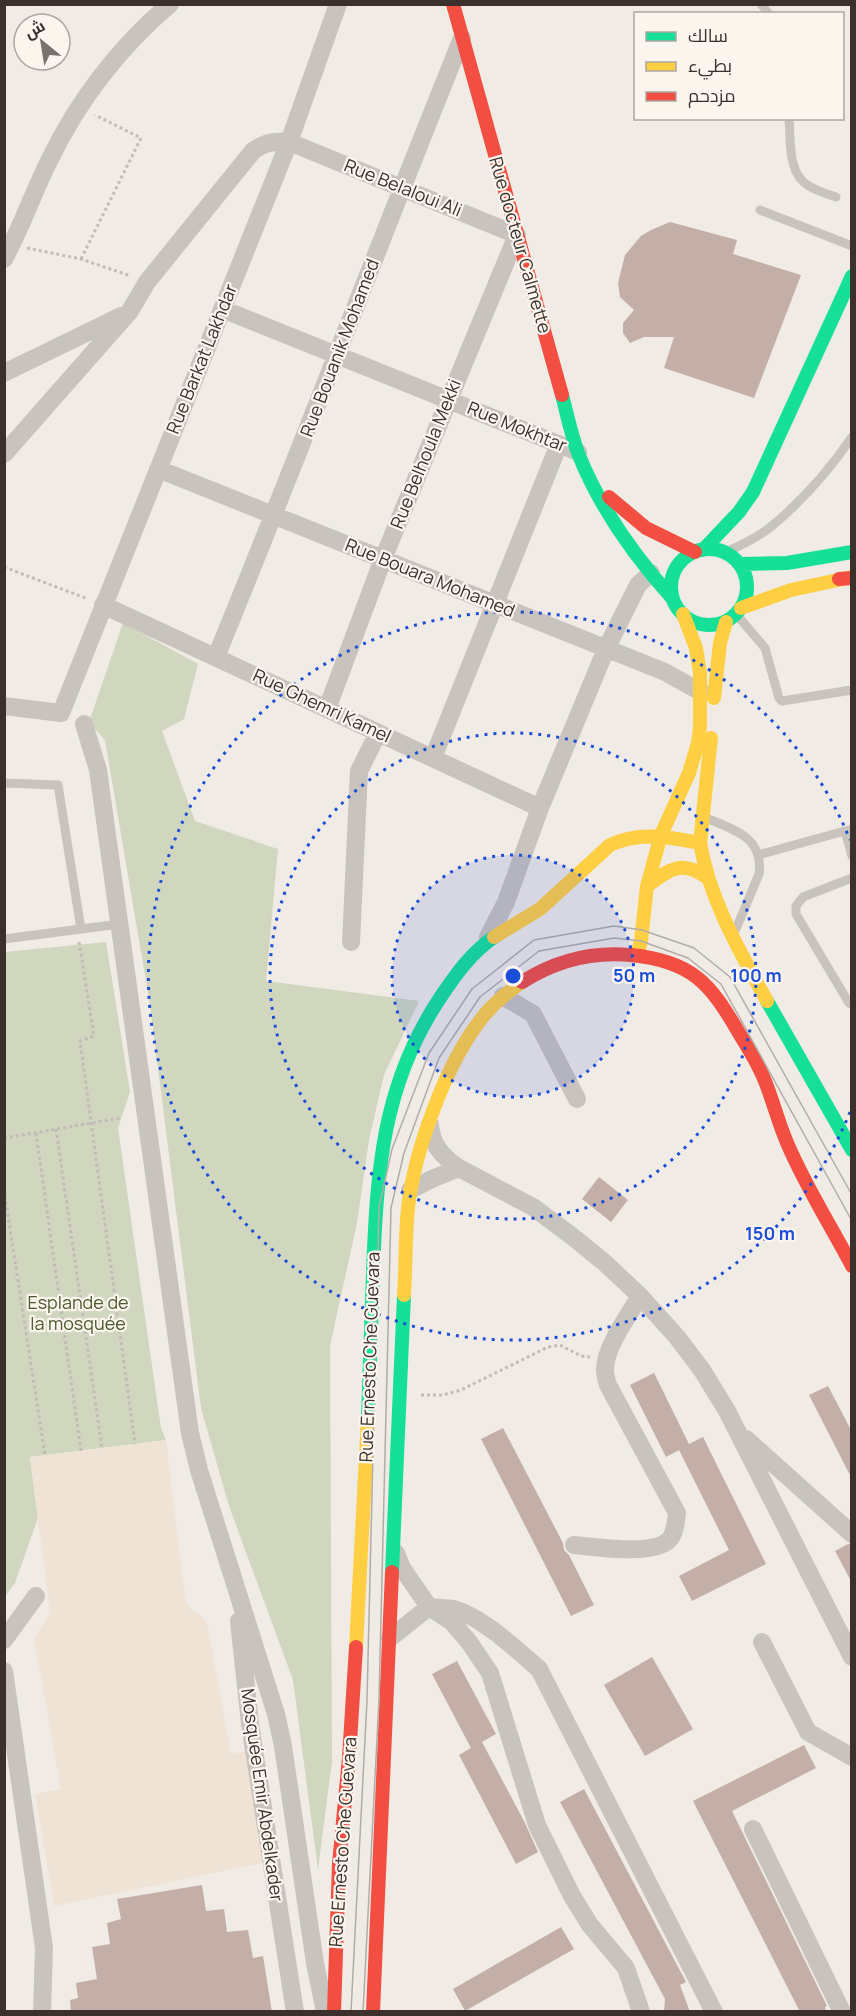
<svg xmlns="http://www.w3.org/2000/svg" width="856" height="2016" font-family="Manrope,Cairo,sans-serif">
<rect width="100%" height="100%" fill="#f0ebe5"/>
<!-- green -->
<path fill="#d1d6bf" d="M123,623l75,41 -14,55 -22,12 33,90 83,28 -12,132 153,20 -35,74 -15,65 -12,83 -27,123 2,415 -14,109 -25,-190 -64,-174 -28,-98 -51,-403 -45,-265 -16,-18z
M106,942l24,150 -12,36 43,300 5,12 -136,17 8,61 -23,65 -10,14v-645z"/>
<!-- plaza -->
<path fill="#eee3d5" d="M166,1440l20,163 21,19 24,132 26,-5 20,111 -223,46 -19,-112 26,-5 -27,-150 16,-26 -20,-156z"/>
<!-- building -->
<path fill="#c3afa7" d="M670,222l67,18 -4,14 68,21 -47,123 -90,-30 10,-31h-30l-14,6 -7,-10v-10l11,-13 -14,-13 -2,-14 7,-28 16,-19 10,-6z
M599,1177l29,23 -17,22 -29,-23z
M654,1373l35,71 14,-7 63,127 -74,37 -13,-25 50,-26 -50,-100 -13,7 -36,-72z
M828,1386l24,46v47l-43,-84z
M503,1428l60,115 1,7 5,5 25,50 -23,11 -90,-177z
M848,1544l4,1v38l-17,-32z
M652,1657l41,72 -48,27 -41,-71z
M457,1661l39,73 -14,8 43,81 13,29 -22,12 -57,-109 12,-7 -39,-74z
M804,1745l12,23 -84,43 95,195 -2,1 1,5h-26l-107,-211z
M584,1789l102,193 -6,3 10,27h-26l1,-13 -105,-197z
M202,1885l4,26 18,-2 3,23 21,-2 5,28 10,-2 9,56h-201l-1,-12 8,-2 -2,-15 21,-4 -5,-32 18,-3 -3,-21 14,-4 -4,-20z
M561,1927l13,22 -109,62 -12,-22z"/>
<g fill="none" stroke-linecap="round" stroke-linejoin="round">
<!-- path -->
<path stroke="#c2bbb6" stroke-width="3" stroke-dasharray="3 3" stroke-linecap="butt" d="M27,248l54,11 50,17
M81,259l60,-121 -46,-23
M4,567l84,32
M79,942l15,94 -14,5 55,403
M56,1129l46,319
M36,1133l45,318
M4,1138l117,-20
M4,1190l41,265
M421,1395h22l18,-5 87,-43 12,-2 21,11 9,1"/>
<!-- lane -->
<path stroke="#c9c3be" stroke-width="9" d="M761,4l8,10
M789,118c2,22 -2,56 20,68 8,5 18,8 27,11
M760,210l92,36
M724,553c17,-8 35,-16 49,-28 30,-25 57,-56 79,-88
M736,614l29,34 14,50 3,3 70,-11
M4,783l54,2 23,144
M706,818c28,12 58,19 53,56l-23,55
M845,831l7,25
M758,855l94,-26
M852,878l-49,19 -7,9v8l53,89 3,1
M4,939l116,-15"/>
<!-- street -->
<path stroke="#c9c3be" stroke-width="18" d="M4,259c18,-32 29,-67 46,-100 28,-58 70,-113 120,-155
M222,309l356,143
M4,373l117,-57
M4,454l126,-143 17,-29 106,-131c12,-9 21,-10 36,-9l228,93 -134,324 -56,150
M158,469l507,203 36,20
M103,605l437,203
M216,657c84,-205 163,-413 246,-619
M4,706l57,7 228,-571 49,-138
M84,724l14,46 92,663 9,37 77,244 7,32 32,217 10,49
M433,758l126,-314
M488,937l18,-35 34,-94 66,-159 32,-64 13,-12
M351,942l8,-171 19,-38
M503,996l30,18 44,85
M459,1168l74,39 40,30 32,26 35,33 37,41 25,33 25,41 125,246
M410,1190l22,-11 27,-11c-16,-11 -27,-22 -29,-43
M746,1439l106,95
M574,1545c23,2 79,11 95,-5 6,-6 7,-19 8,-27l-69,-128c-1,-4 -3,-10 -3,-14 -1,-23 24,-56 35,-75
M396,1553l6,15 27,39 23,15 17,20 21,31 47,152 35,71 18,29 36,43 15,44
M239,1621l11,103 45,288
M390,1638l39,-31c8,1 16,1 24,2 28,7 64,41 86,60l175,343
M4,1640l32,-44
M762,1642l46,90 44,25
M4,1671l40,277 -2,64
M753,1829l89,183"/>
<!-- fast -->
<path stroke="#16e098" stroke-width="14" d="M562,395c5,19 9,39 16,58 21,53 57,104 95,146
M671 587a38 38 0 1 1 76 0a38 38 0 1 1-76 0Z
M703,550l36,-38 14,-20 99,-216
M740,564l47,-1 65,-11
M767,1001l85,149
M368,1418c2,-48 3,-97 5,-146 4,-101 9,-187 67,-274 16,-24 31,-45 54,-61
M392,1572l12,-277"/>
<!-- slow -->
<path stroke="#ffcf43" stroke-width="14" d="M741,608l50,-18 61,-13
M714,698l6,-55 6,-21
M700,843l11,-105
M647,886c21,-16 35,-27 59,-9
M494,937l46,-28 70,-64c30,-14 59,-8 90,-2 10,58 39,107 67,158
M637,955l4,-14 6,-55 14,-51 28,-62 9,-30 2,-16v-54l-4,-25 -13,-34
M404,1295c2,-29 1,-58 4,-87 6,-55 37,-142 71,-186 11,-16 27,-29 43,-40
M356,1647l12,-229"/>
<!-- jam -->
<path stroke="#f24e42" stroke-width="14" d="M453,4l109,391
M609,497l37,31 49,24
M839,579l13,-1
M522,982c33,-21 69,-31 109,-27 61,6 79,28 108,78 11,18 22,36 29,56 7,19 12,38 20,56 18,42 43,81 64,121
M334,2012l5,-148 10,-106 7,-111
M373,2012l19,-440"/>
<!-- tram -->
<path stroke="#b1aca8" stroke-width="1.5" d="M351,2012l16,-312 12,-493 13,-58 37,-96 43,-64 62,-49 80,-14 28,4 52,18 36,29 122,218
M363,2012l16,-312 12,-492 13,-55 35,-95 41,-61 59,-46 75,-13 27,3 47,17 33,26 131,237"/>
</g>
<!-- distance rings -->
<circle cx="513" cy="976" r="121" fill="#1d4ed8" fill-opacity=".12"/>
<g fill="none" stroke="#1d4ed8" stroke-width="3" stroke-dasharray="3 6">
<circle cx="513" cy="976" r="121"/>
<circle cx="513" cy="976" r="243"/>
<path d="M850 1112A364 364 0 1 1 850 840"/>
</g>
<g text-anchor="middle" stroke-width="4.5" stroke-linejoin="round" paint-order="stroke">
<!-- street labels -->
<g font-size="18" fill="#3b302b" stroke="#fbf5ee">
<text transform="translate(403 188) rotate(22)" y="6">Rue Belaloui Ali</text>
<text transform="translate(520 245) rotate(74)" y="6">Rue docteur Calmette</text>
<text transform="translate(340 348) rotate(-69)" y="6">Rue Bouanik Mohamed</text>
<text transform="translate(202 359) rotate(-68)" y="6">Rue Barkat Lakhdar</text>
<text transform="translate(517 427) rotate(22)" y="6">Rue Mokhtar</text>
<text transform="translate(426 454) rotate(-68)" y="6">Rue Belhoula Mekki</text>
<text transform="translate(430 578) rotate(22)" y="6">Rue Bouara Mohamed</text>
<text transform="translate(322 706) rotate(25)" y="6">Rue Ghemri Kamel</text>
<text transform="translate(370 1357) rotate(-88)" y="6">Rue Ernesto Che Guevara</text>
<text transform="translate(262 1795) rotate(82)" y="6">Mosquée Emir Abdelkader</text>
<text transform="translate(343 1842) rotate(-86)" y="6">Rue Ernesto Che Guevara</text>
</g>
<!-- park labels -->
<g font-size="18" fill="#4a5a2e" stroke="#fbf5ee">
<text x="78" y="1309">Esplande de<tspan x="78" dy="21">la mosquée</tspan></text>
</g>
</g>
<circle cx="513" cy="976" r="9" fill="#1d4ed8" stroke="#fbf5ee" stroke-width="3"/>
<g font-size="18" text-anchor="middle" font-weight="bold" fill="#1d4ed8" stroke="#fbf5ee" stroke-width="4.5" stroke-linejoin="round" paint-order="stroke">
<text x="634" y="982">50 m</text>
<text x="756" y="982">100 m</text>
<text x="770" y="1240">150 m</text>
</g>
<!-- border -->
<rect width="856" height="2016" fill="none" stroke="#3b302b" stroke-width="12"/>
<!-- legend -->
<rect x="634" y="12" width="210" height="108" fill="#fbf5ee" stroke="#aea6a0" stroke-width="1.5"/>
<rect x="646" y="32" width="30" height="9" fill="#16e098" stroke="#aea6a0" stroke-width="1.5"/>
<text x="688" y="42" font-size="18" fill="#3b302b">سالك</text>
<rect x="646" y="62" width="30" height="9" fill="#ffcf43" stroke="#aea6a0" stroke-width="1.5"/>
<text x="688" y="72" font-size="18" fill="#3b302b">بطيء</text>
<rect x="646" y="92" width="30" height="9" fill="#f24e42" stroke="#aea6a0" stroke-width="1.5"/>
<text x="688" y="102" font-size="18" fill="#3b302b">مزدحم</text>
<!-- north arrow -->
<g transform="translate(42 42) rotate(330)"><circle r="28" fill="#fbf5ee" stroke="#aea6a0" stroke-width="1.5"/>
<path d="M0-4.5L10 22L0 15L-10 22Z" fill="#7a716c"/>
<text y="-9" font-size="16" font-weight="bold" text-anchor="middle" fill="#3b302b">ش</text>
</g>
</svg>
